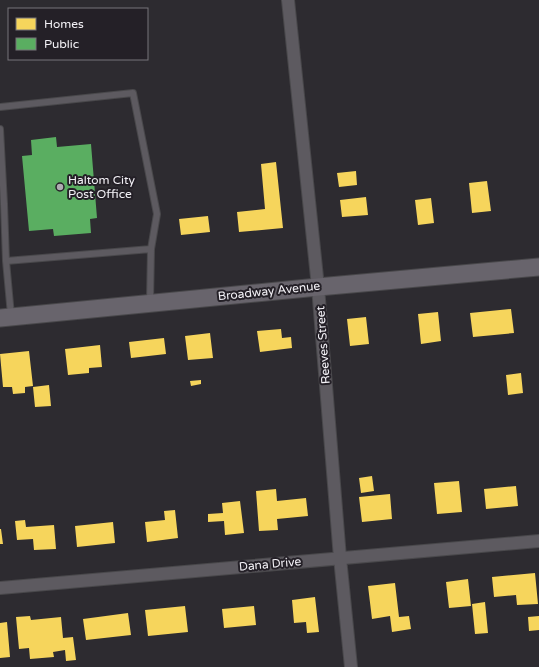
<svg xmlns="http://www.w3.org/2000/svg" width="539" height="667" font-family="'Varela Round',sans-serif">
<rect width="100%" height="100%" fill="#2d2b30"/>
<!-- homes -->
<path fill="#f6d55c" d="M276,162l7,66 -44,4 -2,-20 28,-3 -4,-45z
M356,171l1,14 -18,2 -2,-14z
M487,181l4,30 -19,2 -3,-30z
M366,197l2,18 -26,2 -2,-17z
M431,198l3,25 -16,2 -3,-25z
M208,216l2,16 -29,3 -2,-16z
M511,309l3,24 -41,4 -3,-24z
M438,312l3,29 -20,3 -3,-30z
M366,317l3,27 -19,2 -3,-27z
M281,329l1,9 9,-1 1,11 -32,4 -3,-21z
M210,333l3,25 -25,2 -3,-24z
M164,338l2,16 -35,4 -2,-16z
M100,345l2,22 -13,1v5l-21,2 -3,-26z
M29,351l4,35 -8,1v6l-12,1 -1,-7h-9l-3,-33z
M521,373l2,20 -15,2 -2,-20z
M201,380v4l-10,2 -1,-5z
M49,385l2,21 -16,1 -2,-20z
M372,476l2,15 -13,2 -2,-15z
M459,481l3,31 -25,2 -3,-31z
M516,486l2,20 -32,3 -2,-20z
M276,489l1,12 29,-3 2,18 -31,3 1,11 -19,1 -3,-40z
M390,494l2,25 -30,3 -3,-25z
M240,501l4,32 -19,2 -1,-14 -16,1v-8l15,-1 -1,-10z
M175,510l3,28 -31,4 -2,-20 20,-2 -1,-9z
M25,520l1,7 28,-2 2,24 -22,1 -1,-11 -16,1 -2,-19z
M113,522l2,21 -38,4 -2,-21z
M0,529h1l2,15h-3z
M535,573l3,31 -21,1 -1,-10 -22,2 -2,-20z
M468,579l3,27 -22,2 -3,-26z
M395,583l4,34 10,-1 2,13 -19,3 -2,-16 -18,3 -4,-33z
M315,597l4,35 -12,1 -1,-11 -12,1 -2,-23z
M485,602l3,31 -13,1 -3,-30z
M185,606l3,26 -40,4 -3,-26z
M254,606l2,19 -32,3 -2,-19z
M128,613l3,22 -45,5 -3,-21z
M30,616l1,4 30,-3 2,21 10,-1 3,23 -10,1 -1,-11 -12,2 1,5 -24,2 -1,-11 -10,1 -3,-32z
M539,616v14l-10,1 -1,-14z
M7,622l3,35 -10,1v-35z"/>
<!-- public -->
<path fill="#5aae61" d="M56,137l1,10 34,-3 6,74 -7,1 1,14 -37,3 -1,-7 -24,2 -7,-75 10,-1 -1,-15z"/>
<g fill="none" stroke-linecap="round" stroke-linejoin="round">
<defs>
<path id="lane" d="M0,107l133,-14 24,121 -6,35 -1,53
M0,129l4,75 2,57 5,54
M6,261l145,-12"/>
<path id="street" d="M288,0l30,287 22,271 11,109
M0,588l539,-47"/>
<path id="secondary" d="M0,318l318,-31 221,-20"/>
</defs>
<!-- lane casing -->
<use href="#lane" stroke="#49484b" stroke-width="8"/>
<!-- street casing -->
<use href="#street" stroke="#49484b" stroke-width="14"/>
<!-- secondary casing -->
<use href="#secondary" stroke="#49484b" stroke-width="19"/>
<!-- lane -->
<use href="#lane" stroke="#5d5a60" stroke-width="6"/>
<!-- street -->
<use href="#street" stroke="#5d5a60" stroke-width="12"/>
<!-- secondary -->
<use href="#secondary" stroke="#68646c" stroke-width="17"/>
</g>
<!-- markers -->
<circle fill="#aeacb1" stroke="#242027" stroke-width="1.5" cx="60" cy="187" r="4"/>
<g text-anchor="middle" stroke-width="4" stroke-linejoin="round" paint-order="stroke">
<!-- poi labels -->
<g font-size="12" fill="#f3f1f6" stroke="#242027" text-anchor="start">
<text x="68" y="184">Haltom City<tspan x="68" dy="14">Post Office</tspan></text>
</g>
<!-- street labels -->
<g font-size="12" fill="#f3f1f6" stroke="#242027">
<text transform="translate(269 291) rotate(-6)" y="4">Broadway Avenue</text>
<text transform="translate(323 345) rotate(-94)" y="4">Reeves Street</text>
<text transform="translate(270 564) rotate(-5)" y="4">Dana Drive</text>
</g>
</g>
<!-- legend -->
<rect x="8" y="8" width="140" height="52" fill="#242027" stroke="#77747a"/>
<rect x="16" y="18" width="20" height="12" fill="#f6d55c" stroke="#77747a"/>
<text x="44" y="28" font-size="12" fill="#f3f1f6">Homes</text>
<rect x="16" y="38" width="20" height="12" fill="#5aae61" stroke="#77747a"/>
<text x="44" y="48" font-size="12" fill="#f3f1f6">Public</text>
</svg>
